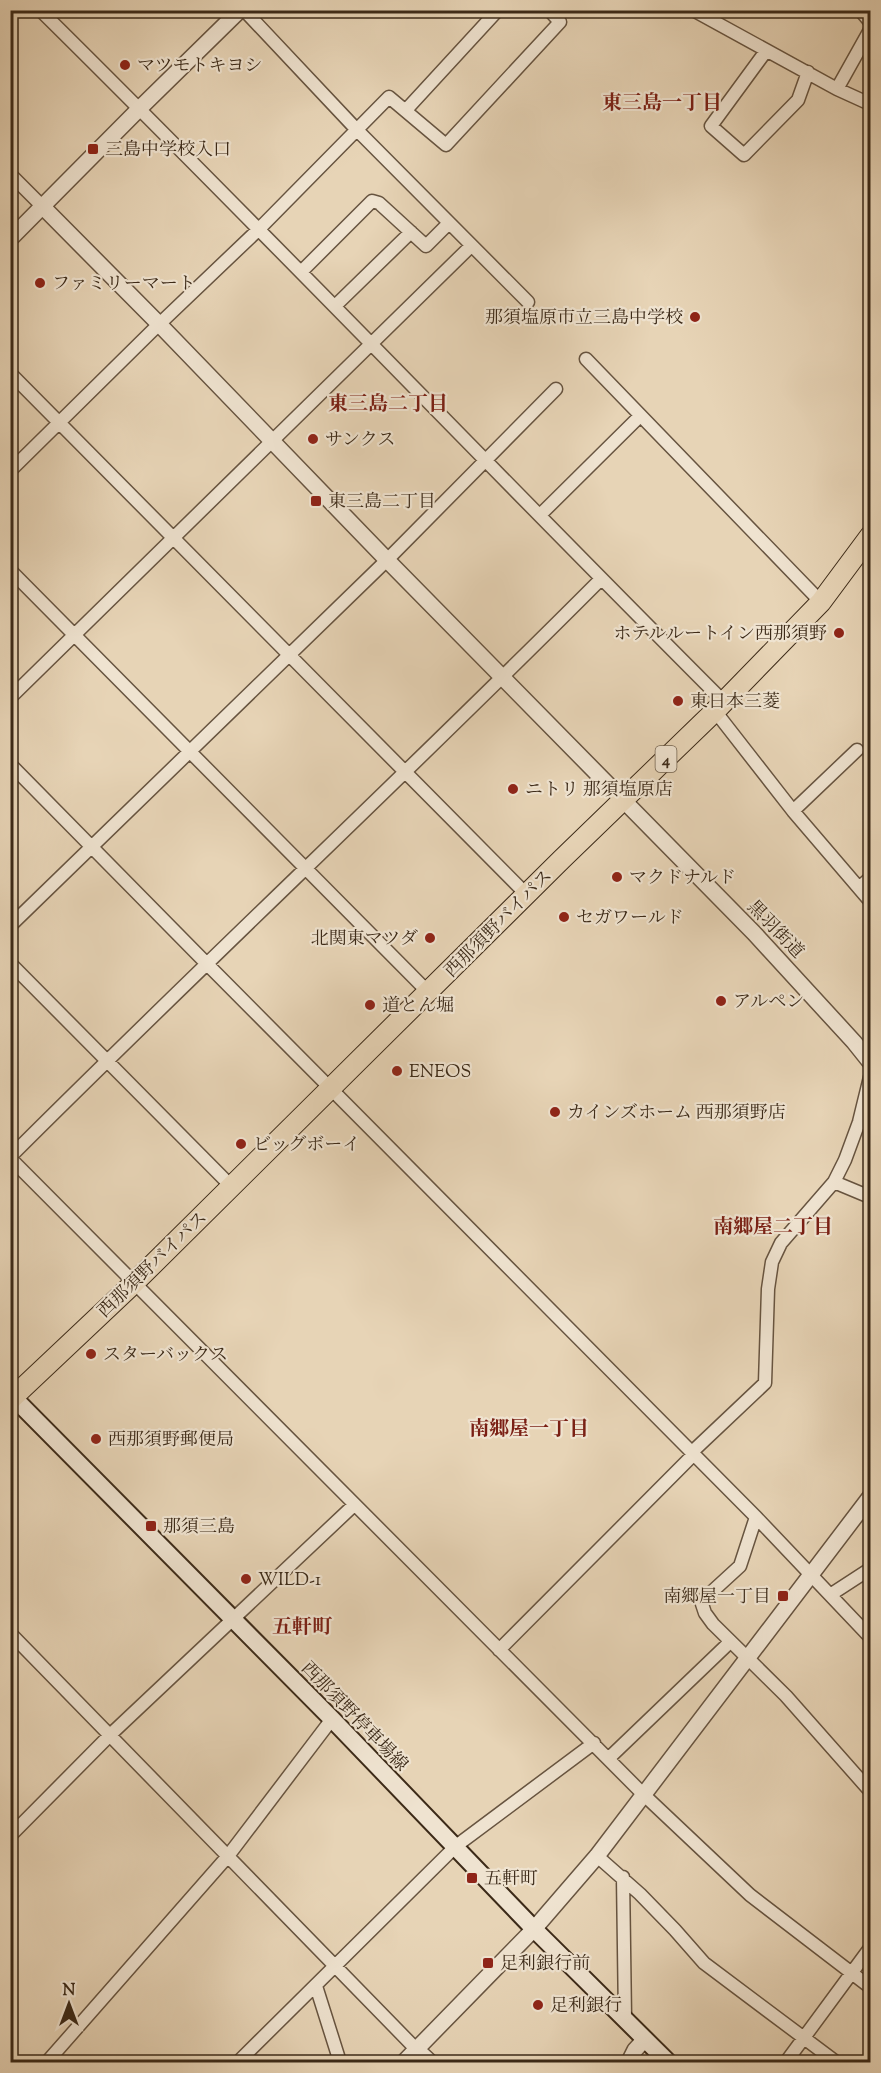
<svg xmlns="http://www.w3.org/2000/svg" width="881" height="2073" font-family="'Sorts Mill Goudy','Noto Serif JP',serif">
<rect width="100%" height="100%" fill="#e7d4b6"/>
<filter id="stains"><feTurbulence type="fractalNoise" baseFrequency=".00333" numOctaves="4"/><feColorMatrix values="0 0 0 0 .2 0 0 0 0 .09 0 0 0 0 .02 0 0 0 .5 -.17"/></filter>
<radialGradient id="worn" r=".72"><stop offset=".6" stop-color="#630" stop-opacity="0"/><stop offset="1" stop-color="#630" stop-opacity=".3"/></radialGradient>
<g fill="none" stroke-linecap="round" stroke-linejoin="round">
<defs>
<path id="minor" d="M40,10c231,228 455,463 684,692
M244,10l113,120 171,172
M693,10l144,79 33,15
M860,10l10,12
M766,51l-55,75 33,29 54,-55 10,-28
M837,89l33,-59
M406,110l92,-100
M10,174l33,33
M302,271l70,-70 7,2 47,43 23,-23
M335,306l76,-74
M586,359l235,243
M10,373l517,522
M10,471l141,-139 108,-103 130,-132 57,48 114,-123 -11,-12
M540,515l100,-99
M10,570l419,423
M10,698l461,-452
M715,711l78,100 77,90
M10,764l197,200 549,553 114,120
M793,811l64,-61
M859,888l11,-10
M10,926l377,-366 169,-171
M10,963l221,223
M10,1157c195,-195 397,-383 591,-578
M10,1158l633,636 107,101 120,92
M834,1182l36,15
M691,1453l74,-70 3,-94 4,-27 9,-19 53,-61 11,-22 14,-38 11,-45
M756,1517l-16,49 -36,33 -2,5 3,9 8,11 73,72 84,95
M830,1595l40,-26
M10,1633l406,416
M499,1650l194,-195
M609,1758l121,-116
M10,1836l100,-101 244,-230
M597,1856l43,38 35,36 29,33 132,99
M623,1877l2,141
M316,1986l24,76
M47,2062l181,-206 104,-137
M238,2062l218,-216 138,-103
M786,2062l84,-114"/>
<path id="tertiary" d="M43,207l116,117 228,236 367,373 100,109 16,20
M10,239l129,-130 101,-99
M416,2049l14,13
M404,2062l130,-133 63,-73 273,-359
M629,2062l6,-12 10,-11"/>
<path id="secondary" d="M13,1397l319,322 202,210 134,133"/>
<path id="trunk" d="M10,1400l124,-117 428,-424 153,-148 106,-109 49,-66"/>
</defs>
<!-- minor casing -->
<use href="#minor" stroke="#675440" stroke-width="15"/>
<!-- tertiary casing -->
<use href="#tertiary" stroke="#675440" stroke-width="18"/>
<!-- secondary casing -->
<use href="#secondary" stroke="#3c2a18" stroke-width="20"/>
<!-- trunk casing -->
<use href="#trunk" stroke="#3c2a18" stroke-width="22"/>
<!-- minor -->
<use href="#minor" stroke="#efe3d0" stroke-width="12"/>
<!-- tertiary -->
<use href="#tertiary" stroke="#efe3d0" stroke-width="15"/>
<!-- secondary -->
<use href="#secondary" stroke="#efe3d0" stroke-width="16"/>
<!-- trunk -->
<use href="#trunk" stroke="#e7d4b6" stroke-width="20"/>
</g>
<!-- markers -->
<g fill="#8f2418" stroke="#efe3d0" stroke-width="2">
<circle cx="125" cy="65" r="6"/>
<rect x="87" y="143" width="12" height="12" rx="3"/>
<circle cx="40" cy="283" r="6"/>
<circle cx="695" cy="317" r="6"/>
<circle cx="313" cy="439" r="6"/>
<rect x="310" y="495" width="12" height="12" rx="3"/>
<circle cx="839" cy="633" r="6"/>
<circle cx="678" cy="701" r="6"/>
<circle cx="513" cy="789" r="6"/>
<circle cx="617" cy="877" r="6"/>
<circle cx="564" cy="917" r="6"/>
<circle cx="430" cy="938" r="6"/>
<circle cx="721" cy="1001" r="6"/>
<circle cx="370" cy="1005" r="6"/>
<circle cx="397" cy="1071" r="6"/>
<circle cx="555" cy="1112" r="6"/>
<circle cx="241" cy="1144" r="6"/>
<circle cx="91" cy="1354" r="6"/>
<circle cx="96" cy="1439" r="6"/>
<rect x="145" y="1520" width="12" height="12" rx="3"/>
<circle cx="246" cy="1579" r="6"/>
<rect x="777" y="1590" width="12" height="12" rx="3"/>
<rect x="466" y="1872" width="12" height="12" rx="3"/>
<rect x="482" y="1957" width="12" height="12" rx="3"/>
<circle cx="538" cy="2005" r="6"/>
</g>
<g text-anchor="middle" stroke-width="4.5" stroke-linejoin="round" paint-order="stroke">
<!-- shield labels -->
<rect fill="#efe3d0" stroke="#72624f" stroke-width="1.5" x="655.5" y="746" width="21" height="26" rx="4.5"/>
<g font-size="16" font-weight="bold" fill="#3c2a18">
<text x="666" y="765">4</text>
</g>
<!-- poi labels -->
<g font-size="18" fill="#3c2a18" stroke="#efe3d0" text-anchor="start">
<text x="137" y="71">マツモトキヨシ</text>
<text x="105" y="155">三島中学校入口</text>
<text x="52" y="289">ファミリーマート</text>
<text x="683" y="323" text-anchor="end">那須塩原市立三島中学校</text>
<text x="325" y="445">サンクス</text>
<text x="328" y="507">東三島二丁目</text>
<text x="827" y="639" text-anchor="end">ホテルルートイン西那須野</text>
<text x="690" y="707">東日本三菱</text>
<text x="525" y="795">ニトリ 那須塩原店</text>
<text x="629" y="883">マクドナルド</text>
<text x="576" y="923">セガワールド</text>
<text x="418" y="944" text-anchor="end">北関東マツダ</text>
<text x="733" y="1007">アルペン</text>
<text x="382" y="1011">道とん堀</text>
<text x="409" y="1077">ENEOS</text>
<text x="567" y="1118">カインズホーム 西那須野店</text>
<text x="253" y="1150">ビッグボーイ</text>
<text x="103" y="1360">スターバックス</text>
<text x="108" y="1445">西那須野郵便局</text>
<text x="163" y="1532">那須三島</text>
<text x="258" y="1585">WILD-1</text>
<text x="771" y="1602" text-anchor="end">南郷屋一丁目</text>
<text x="484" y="1884">五軒町</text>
<text x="500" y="1969">足利銀行前</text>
<text x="550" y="2011">足利銀行</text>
</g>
<!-- street labels -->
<g font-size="18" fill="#3c2a18" stroke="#efe3d0">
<text transform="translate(498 923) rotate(-45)" y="6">西那須野バイパス</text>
<text transform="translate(776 929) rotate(46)" y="6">黒羽街道</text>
<text transform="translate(152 1264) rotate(-44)" y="6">西那須野バイパス</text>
<text transform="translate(355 1716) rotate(46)" y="6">西那須野停車場線</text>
</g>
<!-- neighbourhood labels -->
<g font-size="20" font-weight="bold" fill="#7a1f14" stroke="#efe3d0">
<text x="662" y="109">東三島一丁目</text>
<text x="388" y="410">東三島二丁目</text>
<text x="773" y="1233">南郷屋二丁目</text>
<text x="529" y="1435">南郷屋一丁目</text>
<text x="302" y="1633">五軒町</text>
</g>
</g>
<!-- margin -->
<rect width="881" height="2073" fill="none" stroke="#e7d4b6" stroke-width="36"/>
<rect x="12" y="12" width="857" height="2049" fill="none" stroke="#3c2a18" stroke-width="3"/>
<rect x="18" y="18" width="845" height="2037" fill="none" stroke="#3c2a18" stroke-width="1.5"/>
<!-- north arrow -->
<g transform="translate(69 2004)" stroke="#efe3d0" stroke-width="4.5" paint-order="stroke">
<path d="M0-4.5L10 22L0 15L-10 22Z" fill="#3c2a18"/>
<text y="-9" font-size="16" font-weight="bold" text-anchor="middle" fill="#3c2a18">N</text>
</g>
<rect width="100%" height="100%" filter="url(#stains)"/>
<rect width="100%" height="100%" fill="url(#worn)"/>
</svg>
